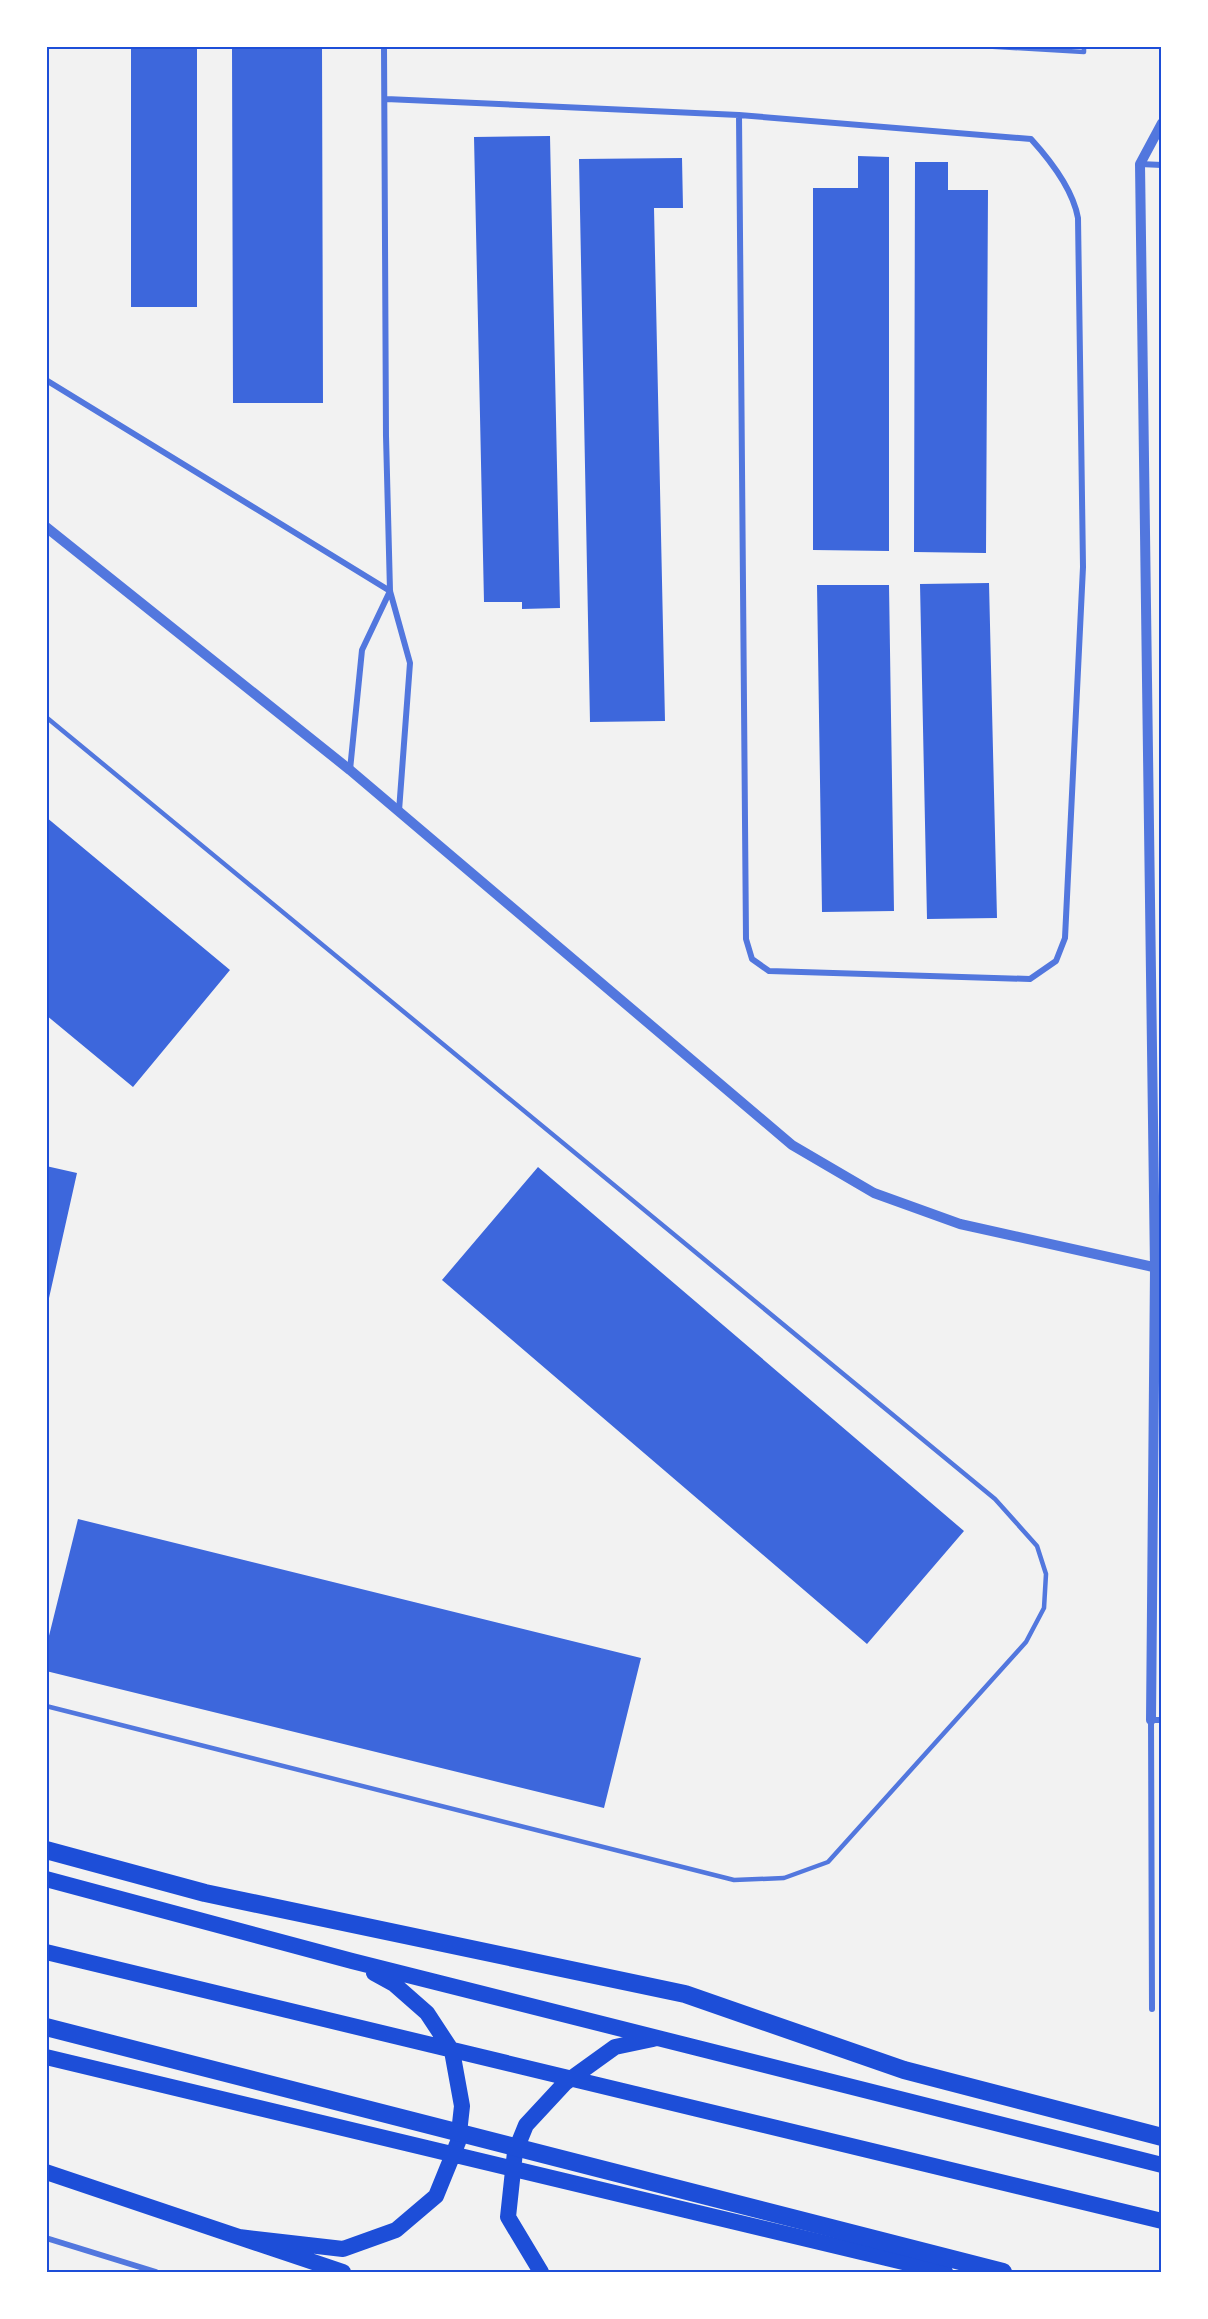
<svg xmlns="http://www.w3.org/2000/svg" width="1208" height="2319" font-family="'Noto Serif',serif">
<rect width="100%" height="100%" fill="#f2f2f2"/>
<!-- building -->
<path fill="#3d67dc" d="M131,46h66v261h-66z
M232,46h90l1,357h-90z
M550,136l10,472 -38,1v-7h-38l-10,-465z
M858,156l31,1v394l-76,-1v-362h45z
M682,158l1,50h-29l11,513 -75,1 -11,-563z
M915,162h33v28h40l-2,363 -72,-1z
M989,583l8,335 -70,1 -7,-335z
M817,585h72l5,326 -72,1z
M46,817l184,153 -97,117 -87,-72z
M46,1166l31,7 -30,134 -1,-1z
M538,1167l426,364 -97,113 -425,-364z
M78,1519l563,139 -37,150 -558,-137v-23z"/>
<g fill="none" stroke-linecap="round" stroke-linejoin="round">
<!-- service -->
<path stroke="#5277de" stroke-width="4.5" d="M980,46l104,6v-6
M46,717l949,782 42,47 9,28 -2,34 -18,34 -198,220 -44,16 -50,2 -688,-174"/>
<!-- minor -->
<path stroke="#5277de" stroke-width="6" d="M384,46l2,390 4,155
M386,99l353,16 292,24c20,22 42,51 47,79l5,349 -18,371 -9,23 -26,18 -261,-8 -17,-12 -6,-20 -7,-824
M1140,164l22,1
M46,380l344,211
M350,770l12,-120 28,-59 20,72 -11,148
M1152,2009l-1,-289h11
M46,2238l110,34"/>
<!-- tertiary -->
<path stroke="#5277de" stroke-width="10" d="M46,527l304,243 442,375 82,48 86,31 202,45
M1151,1720l4,-451 -15,-1105 22,-41"/>
<!-- trunk -->
<path stroke="#1d4ed8" stroke-width="16" d="M46,1879l306,82 810,204
M46,1952l1116,269
M46,2057l899,215
M46,2172l297,100
M239,2237l104,12 53,-19 40,-34 22,-54 4,-36 -10,-55 -25,-38 -33,-29 -20,-11
M541,2272l-33,-55 7,-65 11,-27 39,-42 50,-36 38,-8"/>
<!-- motorway -->
<path stroke="#1d4ed8" stroke-width="18" d="M46,1850l159,43 480,101 219,76 258,67
M46,2027l957,245"/>
</g>
<!-- border -->
<rect width="1208" height="2319" fill="none" stroke="#ffffff" stroke-width="96"/>
<rect x="48" y="48" width="1112" height="2223" fill="none" stroke="#1d4ed8" stroke-width="2"/>
</svg>
